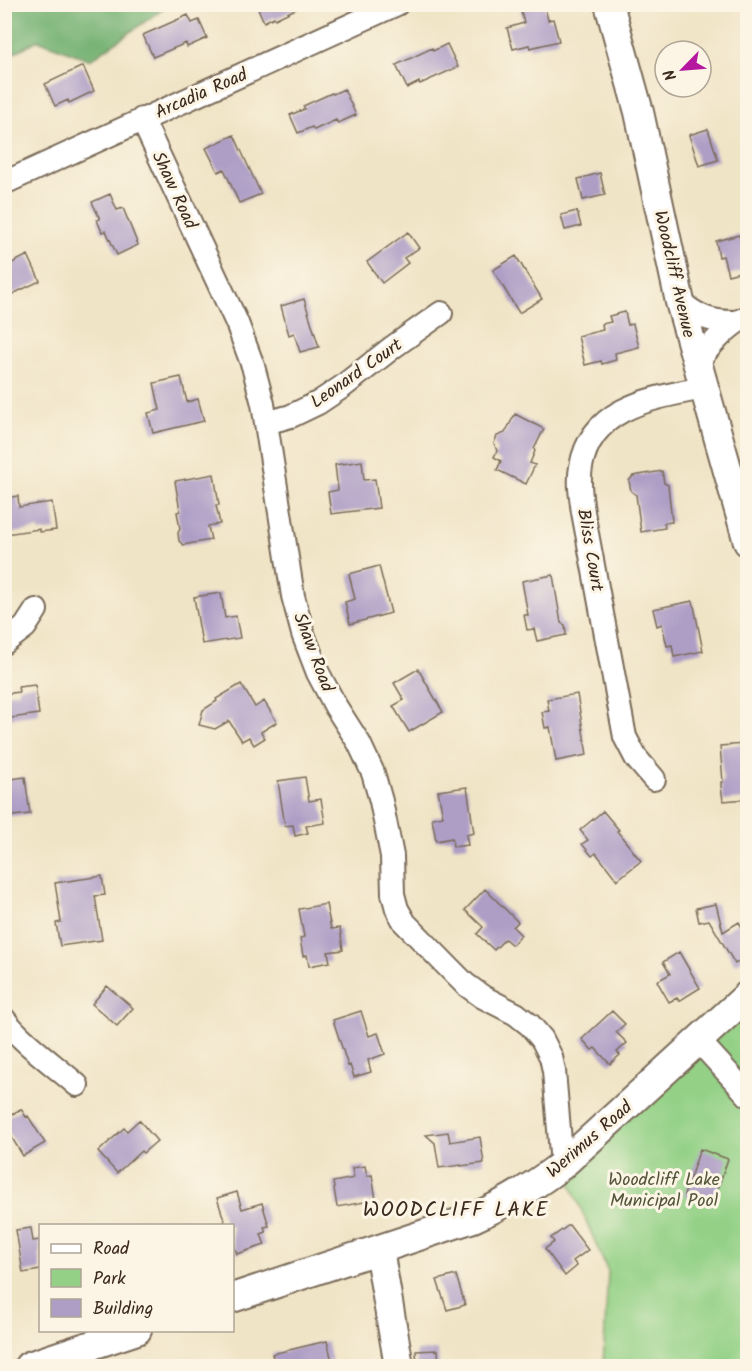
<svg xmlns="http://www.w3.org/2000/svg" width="752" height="1371" font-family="Kalam,sans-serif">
<rect width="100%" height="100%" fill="#fcf5e5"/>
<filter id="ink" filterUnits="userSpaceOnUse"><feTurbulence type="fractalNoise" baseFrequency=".0167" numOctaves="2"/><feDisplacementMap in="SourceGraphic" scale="12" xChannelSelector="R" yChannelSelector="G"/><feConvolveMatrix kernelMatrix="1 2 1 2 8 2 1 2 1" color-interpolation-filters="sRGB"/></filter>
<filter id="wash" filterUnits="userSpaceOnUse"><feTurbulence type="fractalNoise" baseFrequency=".008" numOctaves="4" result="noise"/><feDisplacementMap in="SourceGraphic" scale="24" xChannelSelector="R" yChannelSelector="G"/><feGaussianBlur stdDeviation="1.35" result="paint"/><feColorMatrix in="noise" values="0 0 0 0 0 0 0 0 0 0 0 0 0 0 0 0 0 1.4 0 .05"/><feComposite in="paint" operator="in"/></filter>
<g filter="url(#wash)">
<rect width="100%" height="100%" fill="#f0e4c6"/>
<!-- green -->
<path fill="#94d187" stroke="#687e52" stroke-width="1.5" d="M747,995v371h-144l5,-94 -46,-107z"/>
<!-- forest -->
<path fill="#77b374" stroke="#596e49" stroke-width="1.5" d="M5,4h164v1l-79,55 -52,-20 -33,18z"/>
<g id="blocks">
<!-- building -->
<path fill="#ae9ec6" d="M256,4h50l-31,15 -1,-2 -10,5z
M519,4h25l4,16 5,-1 6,22 -29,7 -1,-3 -16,4 -6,-21 17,-5z
M188,15l4,8 7,-3 8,18 -20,9 -1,-4 -33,14 -10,-22z
M447,44l11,23 -38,17 -1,-2 -12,6 -11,-23 36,-17 1,3z
M83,66l11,25 -25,12 -1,-3 -13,6 -10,-22z
M344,89l12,26 -18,8 -2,-3 -22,10 -2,-3 -14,6 -8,-18 15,-6 -2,-3 29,-13 1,1z
M708,129l10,31 -19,6 -10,-31z
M234,135l27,59 -22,9 -15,-34 -6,3 -12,-24z
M600,173l5,22 -22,5 -5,-21z
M110,194l7,16 6,-2 15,37 -21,10 -11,-24 -4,1 -5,-12 3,-1 -8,-17z
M577,211l4,15 -16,4 -4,-15z
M408,232l11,16 -15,10 4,5 -26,20 -15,-21z
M739,235l2,8 6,-1v28l-19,5 -5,-19 -4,1 -3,-16z
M28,255l12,26 -36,17v-31z
M516,256l26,43 -23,14 -26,-43z
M304,299l15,48 -19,5 -6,-19 -5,2 -8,-29z
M625,312l3,13 5,-1 6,23 -24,6 1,7 -14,4 -1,-3 -16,4 -7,-29 25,-6 -1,-6 9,-2 -2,-6z
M181,377l6,25 11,-3 6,22 -51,12 -5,-20 12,-3 -6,-27z
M515,414l29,15 -10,20 1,2 -5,12 5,2 -9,19 -29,-14 4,-9 -7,-4 3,-6 -3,-8 3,-7 8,-3z
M362,461l2,19 11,-1 4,29 -48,6 -3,-22 10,-2 -3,-25z
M662,471l2,12 4,2 4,37 -8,1 1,5 -24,4 -5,-37 -5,-4 -2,-10 4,-5z
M214,474l5,31h-3l4,19 -12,2 3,14 -28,5 -4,-4 -1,-8 2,-4 -3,-17 3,-1 -5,-30z
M18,496l1,11 33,-5 4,28 -17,2v-3l-33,5 -2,-13v-23z
M379,566l12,47 -41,11 -5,-22 10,-3 -6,-25z
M553,575l8,48 4,2 1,10 -29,6 -3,-12 -7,1 -3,-15h4l-6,-34z
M221,593l4,25 11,-2 4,22 -38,6 -8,-47z
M693,601l10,50 -29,6 -2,-12 -5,1 -5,-22 -5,2 -4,-17z
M418,669l25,43 -34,20 -16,-26 11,-6 -10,-17z
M241,684l14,23 9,-6 13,21 -16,10 4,6 -11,7 -5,-8 -7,4 -13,-20 -14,8 -16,-4 4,-15 14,-9 -1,-2z
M35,685l4,29 -35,5v-25l15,-2 -1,-5z
M577,694l10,61 -31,6 -6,-34 -5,1 -3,-16 7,-1 -2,-12z
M744,744l1,15h2v40l-24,2 -2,-15v-4h2l-3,-36z
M25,777l5,37 -26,3v-37z
M305,777l4,24 12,-2 4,24 -19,3 2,7 -13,3 -2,-11 -8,1 -7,-45z
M467,787l7,46 -8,2 2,10 -15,2 -1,-9 -16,3 -4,-23 11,-2 -5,-25z
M603,811l16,19 -2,1 24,30 -24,19 -21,-27 -4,3 -10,-12 6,-4 -8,-10z
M102,876l3,19 -10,1 7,44 -42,6 -4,-23 5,-1 -6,-39z
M485,889l33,33 -5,5 8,8 -9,10 -7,-6 -11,11 -17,-16 6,-7 -18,-17z
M326,904l5,25 9,-1 3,22 -15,2 2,10 -21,4 -2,-11 -4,1 -3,-18 4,-1 -5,-28z
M716,904l7,28 16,-10 8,13v21l-12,8 -26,-44 -10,2 -3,-14z
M679,952l21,36 -21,13 -2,-3 -8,4 -12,-21 13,-7 -7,-12z
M107,986l26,22 -16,18 -25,-22z
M361,1011l8,25 9,-3 7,21 -17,6 3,12 -17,5 -4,-12 -2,1 -15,-46z
M612,1011l13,13 -9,8 11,11 -10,9 3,3 -10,9 -15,-16 -3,2 -10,-11z
M21,1109l5,8 2,-1 17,27 -22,13 -19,-31v-6z
M139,1120l18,21 -14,12 -2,-2 -24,22 -19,-21 26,-24 3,3z
M448,1132l2,10 30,-5 4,26 -23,3v-1l-22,3 -4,-25 -9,-8z
M700,1149l28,10 -16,46 -28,-10z
M365,1166l2,10 5,-1 4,25 -39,7 -4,-25 21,-4 -2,-10z
M237,1192l5,17 20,-6 7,23 -5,1 2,5 -5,2 4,11 -28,9 -5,-15v-13h-6l-9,-28z
M569,1225l19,25 -15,11 4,5 -12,10 -20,-27 9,-7 -3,-4z
M31,1228l2,13 7,-1v30l-17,3 -7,-43z
M456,1275l9,30 -18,5 -10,-30z
M327,1341l5,20 -8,2 1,3h-50l-3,-12z
M438,1350l1,16h-22l-1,-15z"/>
</g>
</g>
<g filter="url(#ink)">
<use href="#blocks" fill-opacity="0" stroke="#7a6b59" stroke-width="1.5"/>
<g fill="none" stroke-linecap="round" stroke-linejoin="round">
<defs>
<path id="minor" d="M142,119l95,204 16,43 10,38 30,192 10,38 15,39 18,34 23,36 14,30 8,28 11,55 1,38 4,15 8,14 60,61 18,13 33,17 14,11 12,14 9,18 3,14 8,94
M4,183l393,-179
M680,302c20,16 31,20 56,20
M697,365c6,-13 26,-33 37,-41 4,-3 9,-5 14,-7
M266,423l25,-7 27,-13 24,-16 51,-40 48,-34
M4,643l21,-16 11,-17
M654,779l-18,-21 -11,-21 -42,-225c-2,-15 -5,-30 -2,-45 10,-61 73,-69 122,-79
M4,1019c20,25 49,45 73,66
M698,1040l50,55"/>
<path id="major" d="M609,4l30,108 41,190 68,240
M379,1250l20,116
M232,1298l241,-80c34,-15 60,-31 89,-53l186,-170
M29,1366l108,-36"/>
</defs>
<!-- minor casing -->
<use href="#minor" stroke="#7a6b59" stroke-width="26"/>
<!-- major casing -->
<use href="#major" stroke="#7a6b59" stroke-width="32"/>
<!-- minor -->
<use href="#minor" stroke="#fff" stroke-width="22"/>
<!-- major -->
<use href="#major" stroke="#fff" stroke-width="28"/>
</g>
</g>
<g text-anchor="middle" stroke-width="6" stroke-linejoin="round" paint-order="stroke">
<!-- street labels -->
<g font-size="18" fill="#3b2a1e" stroke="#fcf5e5">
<text transform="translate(201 93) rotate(-24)" y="6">Arcadia Road</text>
<text transform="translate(175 190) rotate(65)" y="6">Shaw Road</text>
<text transform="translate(675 274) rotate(77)" y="6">Woodcliff Avenue</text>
<text transform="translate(356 373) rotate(-35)" y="6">Leonard Court</text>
<text transform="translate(591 550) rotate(80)" y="6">Bliss Court</text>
<text transform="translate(314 652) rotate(69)" y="6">Shaw Road</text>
<text transform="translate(589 1139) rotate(-41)" y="6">Werimus Road</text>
</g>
<!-- park labels -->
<g font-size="18" fill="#515438" stroke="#fcf5e5">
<text x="664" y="1185">Woodcliff Lake<tspan x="664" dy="21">Municipal Pool</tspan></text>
</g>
<!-- quarter labels -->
<g font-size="21" letter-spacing="1.5" fill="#3b2a1e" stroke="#fcf5e5">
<text x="456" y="1216">WOODCLIFF LAKE</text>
</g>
</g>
<!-- margin -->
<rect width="752" height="1371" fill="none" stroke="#fcf5e5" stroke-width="24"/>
<!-- legend -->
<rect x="39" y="1224" width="195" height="108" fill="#fcf5e5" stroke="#afa495" stroke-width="1.5"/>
<rect x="51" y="1244" width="30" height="9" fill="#ffffff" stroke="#afa495" stroke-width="1.5"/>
<text x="93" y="1254" font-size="18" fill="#3b2a1e">Road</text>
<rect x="51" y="1269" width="30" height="18" fill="#94d187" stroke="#afa495" stroke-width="1.5"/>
<text x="93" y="1284" font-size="18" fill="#3b2a1e">Park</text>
<rect x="51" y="1299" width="30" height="18" fill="#ae9ec6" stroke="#afa495" stroke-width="1.5"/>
<text x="93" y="1314" font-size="18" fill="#3b2a1e">Building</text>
<!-- north arrow -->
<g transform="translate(683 69) rotate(245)"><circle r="28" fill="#fcf5e5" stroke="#afa495" stroke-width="1.5"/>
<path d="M0-4.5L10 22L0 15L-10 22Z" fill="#b5179e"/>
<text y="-9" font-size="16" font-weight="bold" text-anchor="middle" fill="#3b2a1e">N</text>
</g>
</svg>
